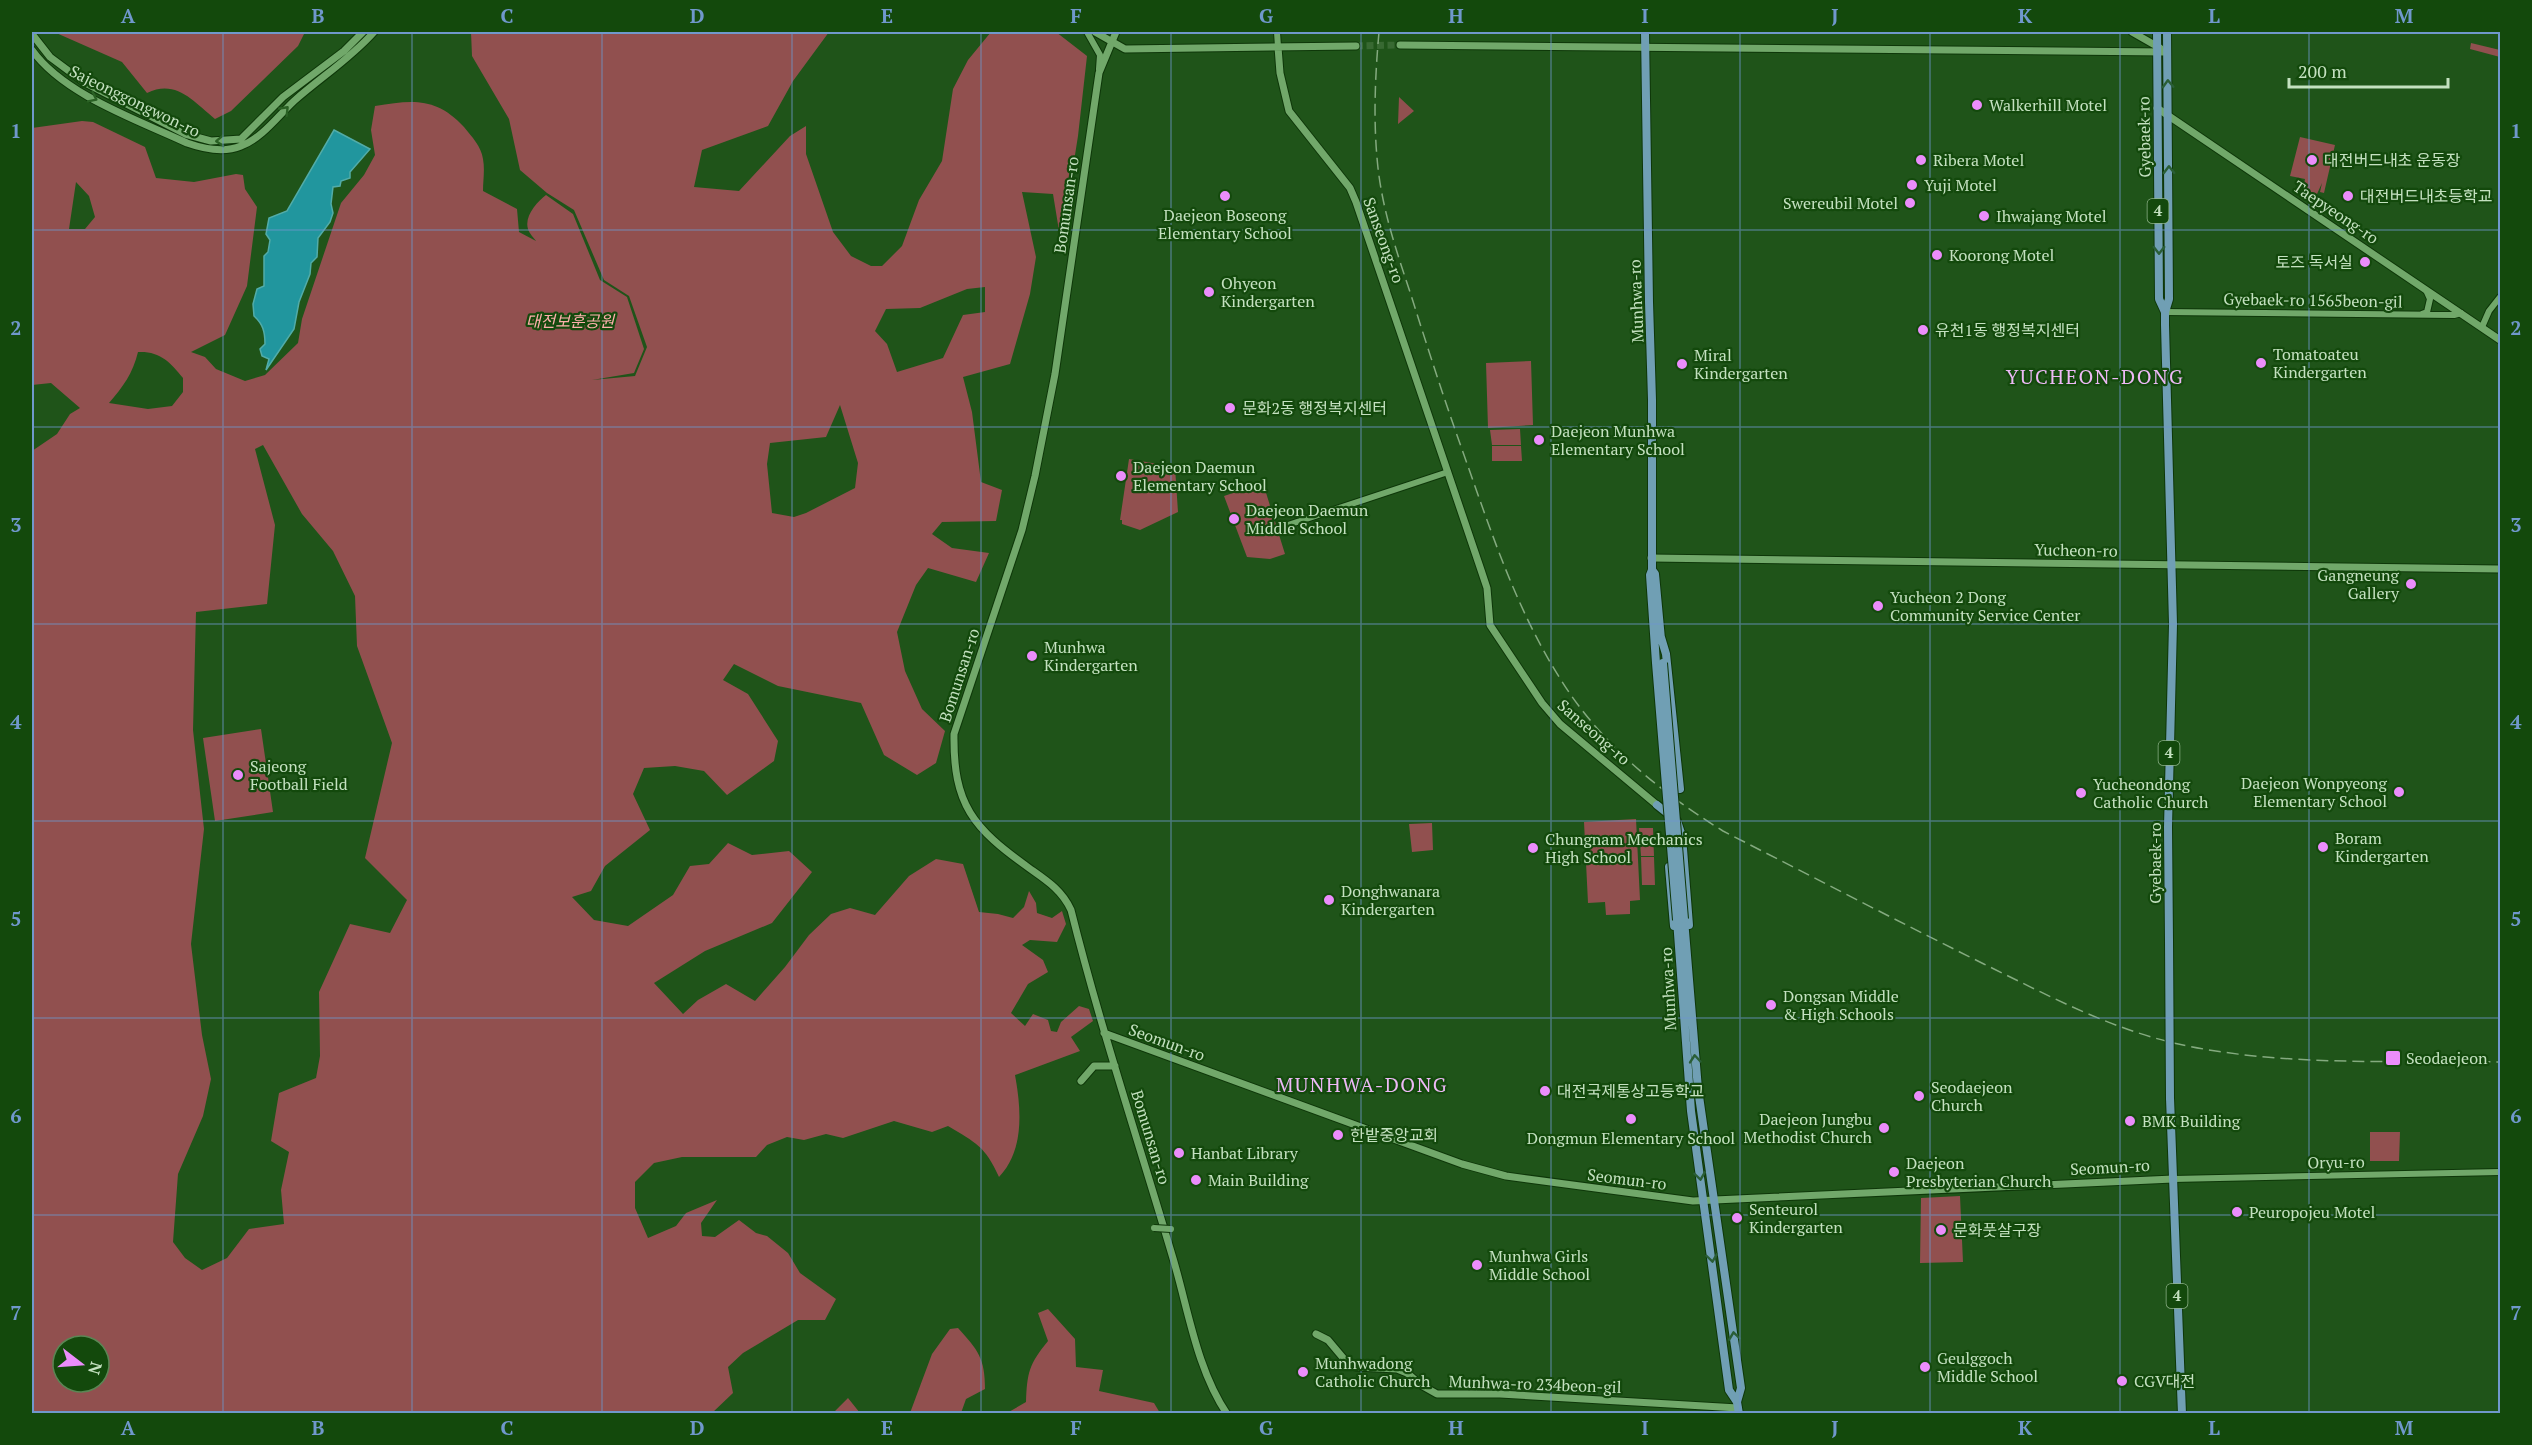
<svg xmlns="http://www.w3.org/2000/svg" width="2532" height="1445" font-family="'PT Serif','Noto Sans KR',serif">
<rect width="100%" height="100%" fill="#1f5419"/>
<!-- green -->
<path fill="#91504f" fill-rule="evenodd" d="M54,32h251l-7,14 -67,65 -16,8c-22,-18 -39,-40 -68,-26l-25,-31z
M471,32h358l-36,49 -25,45 -66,24 -8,37 45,4 51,-55 16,-10v28l27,78 18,24 20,10h11l20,-20 17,-46 23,-39 11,-72 15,-29 23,-28h65l31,24 -9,80 -17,107 -8,-49 -31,-2 14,65 -6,37 -20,70 -47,13 9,35 9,70 21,8 -6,31 -54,1 -10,12 20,14 37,5 -13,29 -48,-14 -12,17 -19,47 8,39 17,38 23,22 -9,32 -19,12 -33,-20 -23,-52 -83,-17 -44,-22 -11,16 25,14 30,47 -4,20 -47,34 -23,-24 -29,-5 -31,2 -11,26 17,36 -45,36 -14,25 -19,6 22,23 34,6 45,-31 17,-29 19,-2 19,-21 24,12 37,-4 23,21 -40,51 -67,28 -51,32 29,31 15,-14 28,-16 29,17 30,-34 24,-32 22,-21 19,-6 25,7 34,-39 27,-17 27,5 16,48 19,2 15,4 11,-11 5,-16 7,12 1,10 15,5 10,-7 4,13 -9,18 -27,-2 -8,5 21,15 5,12 -20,12 -17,29 14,13 8,-12 15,6 3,11 6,1 4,-10 18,-16 10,3 4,12 -22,16 9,14 -65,24c6,33 10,75 -16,102 -14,-31 -23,-34 -51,-51l-16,6 -38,-11 -51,17 -17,-4 -22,6 -17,-3 -20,8 -11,12h-74l-28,6 -19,19v26l13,30 28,-12 10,-13 31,-13 -16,23 1,13 13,1 24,-17 17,13 11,3 21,17 12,20 36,26 -11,21h-27l-55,33 -15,14 5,26 -21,20h-680v-962l25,-17 13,-20 10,-6 -29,-25 -19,2v-257l50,-7 11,1 52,25 11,31 38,4 42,-8 7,1 2,14 12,18 -10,79 -22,49 -34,17 14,5 11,12 29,12 20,-6 33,-32 4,-24 39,-116 23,-28 11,-20 -4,-25 4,-24c38,-6 61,-9 89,21 8,10 17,19 19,32 2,10 0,22 0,32l34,18 2,23 17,9c-2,-3 -7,-8 -8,-12 -4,-13 9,-27 18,-34l27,19 27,66 27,17 17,52 -10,24 -42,7 43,-4 12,-29 -18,-51 -25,-16 -30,-70 -27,-17 -27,-23 -11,-51 -37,-63zM76,182l13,14 6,21 -10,12h-16zM985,287v25l-22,3 -20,43 -46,14 -10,-28 -12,-13 11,-22 34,-1 47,-19zM138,352c22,-1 32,10 45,26v14l-11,14 -24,3 -39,-6c14,-16 24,-30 29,-51zM840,405l18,58 -3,25 -49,25 -12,4 -22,-4 -5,-49 3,-21 56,-6zM263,445l39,69 31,37 22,45 2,50 35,97 -27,115 42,42 -17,33 -40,-9 -31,68 1,64 -4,22 -37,15 -8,48 18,11 -8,38 3,34 -35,5 -22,29 -25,12 -17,-12 -12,-16 5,-68 25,-58 8,-37 -9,-44 -11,-91 13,-115 -11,-99 3,-118 71,-8 8,-79 -20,-76zM63,1346h36v36h-36z
M2471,43l29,7v7l-30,-8z
M1399,97l15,14 -16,13z
M2300,137l35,8 -11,48 -4,-1 2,-9 -5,11 -14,-4 2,-11 -15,-3z
M1531,361l2,64 -45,3 -2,-65z
M1520,429l1,16h-29l-2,-15z
M1492,446h29l1,15h-30z
M1129,459l46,8 3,45 -38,18 -18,-6v-4h-2z
M1263,483l22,71 -15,5 -23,-2 -23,-61z
M261,729l12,83 -58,9 -12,-83z
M1636,819l4,81 -10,1v13l-24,1 -1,-13 -17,1 -4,-81z
M1432,823l1,27 -21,2 -3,-28z
M1639,828h14l1,28h-13z
M1641,857h13l1,28h-13z
M2370,1132h30l-1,29h-29z
M1960,1196l3,66 -43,1 1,-65z
M1048,1309l27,30 1,28 27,3 -4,21 55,12 6,10h-153l19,-11c1,-29 3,-38 22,-61l-10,-28z
M958,1328c20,22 27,30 27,61l-19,10 -5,14h-51l22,-59 18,-25z
M848,1398l12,15h-27z"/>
<!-- water -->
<path fill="#21969e" stroke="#52aca8" stroke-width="1.5" d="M334,130l36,19 -20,23v6l-9,3 -1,5 -7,1 -2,17 2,9 -3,9 -12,16 -1,19 -6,6 -1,11 -11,28 -5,27 -28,41 3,-11 -7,-3 -2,-7 5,-5c0,-12 -2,-20 -11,-28l-1,-12 4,-15 7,-3v-30l4,-4 2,-12 -4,-6 3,-16 18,-7z"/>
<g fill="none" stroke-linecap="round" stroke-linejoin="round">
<!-- secondary-tunnel -->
<path stroke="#386932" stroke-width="7" stroke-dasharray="7 3.5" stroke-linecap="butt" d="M1356,46l44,-1"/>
<defs>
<path id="tertiary" d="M1087,32l13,23 -1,14
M1277,32l1,15
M2165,312l289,3 7,-2
M2422,314l5,-2 3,-13 -4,-9
M2482,327l7,-16 11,-14
M1285,526l163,-54
M2173,1179l327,-7"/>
<path id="secondary" d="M1095,32l30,17 231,-3
M1116,32l-17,41 -44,301 -20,102 -13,54 -68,204c-1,71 19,94 75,134 17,12 33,22 42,42 29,116 67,230 101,345 16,52 24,113 55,159
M2132,32l28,16
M32,34l18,23 35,26 100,51 26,7 30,-2 42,-42 61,-46 19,-19
M1400,45l767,7
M1278,47l2,26 9,38 61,77 6,14 125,368 6,18 3,37 52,78 18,21 97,81
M32,50c32,45 106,70 155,93 17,6 37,10 54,3 21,-8 37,-30 53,-45 27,-24 56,-42 80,-69
M2157,108l343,232
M1651,558l849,11
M1104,1033l358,131 44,12 187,25 480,-22
M1081,1081l13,-15h21
M1316,1334l12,6 16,19 12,8 41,2 10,4 14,12 16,9h63l238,14"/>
<path id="primary" d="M1645,32l4,270 3,98v170l-2,5 6,88
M2157,32l2,267 6,13
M2167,32l2,267 -4,13v13l8,299 -5,203 1,114
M1652,570l3,4 6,65
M1660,634l6,20 14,135
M1657,805l20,16 5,15 7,89
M1669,867l5,59
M1684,919l14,170 43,299 -4,14
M1677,920l14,191 38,279 8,12 2,12
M2170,1098l12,316"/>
</defs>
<!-- tertiary casing -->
<use href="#tertiary" stroke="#0e3709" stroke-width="8"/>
<!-- secondary casing -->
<use href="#secondary" stroke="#0e3709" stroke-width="9"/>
<!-- primary casing -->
<use href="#primary" stroke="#0e3709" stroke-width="10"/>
<!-- tertiary -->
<use href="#tertiary" stroke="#71a86a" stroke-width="6"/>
<!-- secondary -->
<use href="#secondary" stroke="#71a86a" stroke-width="7"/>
<!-- primary -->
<use href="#primary" stroke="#709fb4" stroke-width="8"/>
<!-- rail -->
<path stroke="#84aa7f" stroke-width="1.5" stroke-dasharray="12 6" stroke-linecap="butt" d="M1379,32c-4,45 -6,90 -1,136 5,44 19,85 33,127 17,54 34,107 53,160 28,79 52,154 97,225 40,64 99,112 162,151 90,46 180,93 271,138 61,30 122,62 189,76 104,22 212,15 317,17"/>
<defs>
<path id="tertiary-bridge" d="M1154,1228l17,1"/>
<path id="primary-bridge" d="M1656,663l21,257
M1663,663l21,256
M2169,941l1,157"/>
</defs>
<!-- tertiary-bridge casing -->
<use href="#tertiary-bridge" stroke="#0e3709" stroke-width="8" stroke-linecap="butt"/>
<!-- primary-bridge casing -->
<use href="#primary-bridge" stroke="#0e3709" stroke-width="10" stroke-linecap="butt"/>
<!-- tertiary-bridge -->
<use href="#tertiary-bridge" stroke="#71a86a" stroke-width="6"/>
<!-- primary-bridge -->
<use href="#primary-bridge" stroke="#709fb4" stroke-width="8"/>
</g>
<!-- one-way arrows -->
<defs><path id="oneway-chevron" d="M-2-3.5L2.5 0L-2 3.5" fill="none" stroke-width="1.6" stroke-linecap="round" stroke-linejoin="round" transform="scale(1.5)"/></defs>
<g stroke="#2a5e36">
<use href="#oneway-chevron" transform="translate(2168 84) rotate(-92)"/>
<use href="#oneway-chevron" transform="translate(2169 170) rotate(-91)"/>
<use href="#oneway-chevron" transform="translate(2159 250) rotate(90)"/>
<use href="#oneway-chevron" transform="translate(1695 1059) rotate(-95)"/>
<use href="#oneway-chevron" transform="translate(1700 1176) rotate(82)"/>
<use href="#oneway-chevron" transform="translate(1712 1258) rotate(82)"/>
<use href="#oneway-chevron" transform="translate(1734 1336) rotate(-98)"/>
</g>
<g stroke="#2a6124">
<use href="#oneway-chevron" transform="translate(93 98) rotate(26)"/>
<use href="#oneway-chevron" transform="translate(285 110) rotate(-46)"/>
<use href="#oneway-chevron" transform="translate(220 141) rotate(177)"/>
</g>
<!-- grid -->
<path fill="none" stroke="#7098cc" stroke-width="1.5" stroke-opacity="0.55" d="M223,32v1382M412,32v1382M602,32v1382M792,32v1382M981,32v1382M1171,32v1382M1361,32v1382M1551,32v1382M1740,32v1382M1930,32v1382M2120,32v1382M2309,32v1382M32,230h2468M32,427h2468M32,624h2468M32,821h2468M32,1018h2468M32,1215h2468"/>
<!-- markers -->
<g fill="#eb8dfb" stroke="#13490c" stroke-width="2">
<circle cx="1977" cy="105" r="6"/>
<circle cx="1921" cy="160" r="6"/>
<circle cx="2312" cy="160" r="6"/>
<circle cx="1912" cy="185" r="6"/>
<circle cx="1225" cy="196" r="6"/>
<circle cx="2348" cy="196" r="6"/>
<circle cx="1910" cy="203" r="6"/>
<circle cx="1984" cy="216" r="6"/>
<circle cx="1937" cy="255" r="6"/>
<circle cx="2365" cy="262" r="6"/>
<circle cx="1209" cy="292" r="6"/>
<circle cx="1923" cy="330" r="6"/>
<circle cx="2261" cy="363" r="6"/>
<circle cx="1682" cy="364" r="6"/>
<circle cx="1230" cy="408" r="6"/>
<circle cx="1539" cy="440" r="6"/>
<circle cx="1121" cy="476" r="6"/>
<circle cx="1234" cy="519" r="6"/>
<circle cx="2411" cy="584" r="6"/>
<circle cx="1878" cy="606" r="6"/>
<circle cx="1032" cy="656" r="6"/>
<circle cx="238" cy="775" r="6"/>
<circle cx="2399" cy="792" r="6"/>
<circle cx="2081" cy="793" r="6"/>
<circle cx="2323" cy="847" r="6"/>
<circle cx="1533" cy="848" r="6"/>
<circle cx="1329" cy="900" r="6"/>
<circle cx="1771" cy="1005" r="6"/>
<rect x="2385" y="1050" width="16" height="16" rx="3"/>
<circle cx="1545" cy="1091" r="6"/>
<circle cx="1919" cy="1096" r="6"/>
<circle cx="1631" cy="1119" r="6"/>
<circle cx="2130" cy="1121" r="6"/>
<circle cx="1884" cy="1128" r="6"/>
<circle cx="1338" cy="1135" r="6"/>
<circle cx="1179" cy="1153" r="6"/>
<circle cx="1894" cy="1172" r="6"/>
<circle cx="1196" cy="1180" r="6"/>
<circle cx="2237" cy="1212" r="6"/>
<circle cx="1737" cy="1218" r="6"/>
<circle cx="1941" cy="1230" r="6"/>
<circle cx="1477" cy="1265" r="6"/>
<circle cx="1925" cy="1367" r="6"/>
<circle cx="1303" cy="1372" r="6"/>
<circle cx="2122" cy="1381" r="6"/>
</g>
<g text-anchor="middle" stroke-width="4.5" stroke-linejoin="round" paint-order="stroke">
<!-- shield labels -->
<g fill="#13490c" stroke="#8fb38a" stroke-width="1.5">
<rect x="2147.5" y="199" width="21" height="24" rx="4.5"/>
<rect x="2158.5" y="741" width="21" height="24" rx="4.5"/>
<rect x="2166.5" y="1284" width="21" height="24" rx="4.5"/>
</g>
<g font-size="15" font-weight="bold" fill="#c4e1c0">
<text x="2158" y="216">4</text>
<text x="2169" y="758">4</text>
<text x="2177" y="1301">4</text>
</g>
<!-- street labels -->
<g font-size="16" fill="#c4e1c0" stroke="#13490c">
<text transform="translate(135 101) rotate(26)" y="6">Sajeonggongwon-ro</text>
<text transform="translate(2144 137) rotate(-91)" y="6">Gyebaek-ro</text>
<text transform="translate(1066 205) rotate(-82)" y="6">Bomunsan-ro</text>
<text transform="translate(2336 212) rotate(34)" y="6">Taepyeong-ro</text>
<text transform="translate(1384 240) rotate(70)" y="6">Sanseong-ro</text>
<text transform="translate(2313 300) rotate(1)" y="6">Gyebaek-ro 1565beon-gil</text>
<text transform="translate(1636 301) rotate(-92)" y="6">Munhwa-ro</text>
<text transform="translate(2076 550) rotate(1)" y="6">Yucheon-ro</text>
<text transform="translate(959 675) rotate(-72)" y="6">Bomunsan-ro</text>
<text transform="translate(1594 732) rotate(41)" y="6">Sanseong-ro</text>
<text transform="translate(2155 863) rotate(-90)" y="6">Gyebaek-ro</text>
<text transform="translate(1668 989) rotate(-93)" y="6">Munhwa-ro</text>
<text transform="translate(1167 1042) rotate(20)" y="6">Seomun-ro</text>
<text transform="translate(1151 1137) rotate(73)" y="6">Bomunsan-ro</text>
<text transform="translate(2336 1162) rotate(-1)" y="6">Oryu-ro</text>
<text transform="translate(2110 1167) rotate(-3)" y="6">Seomun-ro</text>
<text transform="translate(1627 1179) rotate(7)" y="6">Seomun-ro</text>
<text transform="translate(1535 1384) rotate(2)" y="6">Munhwa-ro 234beon-gil</text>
</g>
<!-- poi labels -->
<g font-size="16" fill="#c4e1c0" stroke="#13490c" text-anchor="start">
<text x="1989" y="111">Walkerhill Motel</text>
<text x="1933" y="166">Ribera Motel</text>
<text x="2324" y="166">대전버드내초 운동장</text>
<text x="1924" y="191">Yuji Motel</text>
<text x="2360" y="202">대전버드내초등학교</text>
<text x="1898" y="209" text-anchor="end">Swereubil Motel</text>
<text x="1225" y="221" text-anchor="middle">Daejeon Boseong<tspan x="1225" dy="18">Elementary School</tspan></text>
<text x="1996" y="222">Ihwajang Motel</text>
<text x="1949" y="261">Koorong Motel</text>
<text x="2353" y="268" text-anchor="end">토즈 독서실</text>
<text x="1221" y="289">Ohyeon<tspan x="1221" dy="18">Kindergarten</tspan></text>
<text x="1935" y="336">유천1동 행정복지센터</text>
<text x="2273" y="360">Tomatoateu<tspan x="2273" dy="18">Kindergarten</tspan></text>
<text x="1694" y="361">Miral<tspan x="1694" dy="18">Kindergarten</tspan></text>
<text x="1242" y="414">문화2동 행정복지센터</text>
<text x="1551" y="437">Daejeon Munhwa<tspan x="1551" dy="18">Elementary School</tspan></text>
<text x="1133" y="473">Daejeon Daemun<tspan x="1133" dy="18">Elementary School</tspan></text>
<text x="1246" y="516">Daejeon Daemun<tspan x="1246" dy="18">Middle School</tspan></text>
<text x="2399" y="581" text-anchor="end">Gangneung<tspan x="2399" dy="18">Gallery</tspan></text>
<text x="1890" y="603">Yucheon 2 Dong<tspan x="1890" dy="18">Community Service Center</tspan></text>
<text x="1044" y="653">Munhwa<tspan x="1044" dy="18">Kindergarten</tspan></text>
<text x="250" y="772">Sajeong<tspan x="250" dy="18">Football Field</tspan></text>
<text x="2387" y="789" text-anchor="end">Daejeon Wonpyeong<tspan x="2387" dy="18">Elementary School</tspan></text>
<text x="2093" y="790">Yucheondong<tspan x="2093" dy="18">Catholic Church</tspan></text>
<text x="2335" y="844">Boram<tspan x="2335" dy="18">Kindergarten</tspan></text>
<text x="1545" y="845">Chungnam Mechanics<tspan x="1545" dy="18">High School</tspan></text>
<text x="1341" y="897">Donghwanara<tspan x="1341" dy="18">Kindergarten</tspan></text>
<text x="1783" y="1002">Dongsan Middle<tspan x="1783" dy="18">&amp; High Schools</tspan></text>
<text x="2406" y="1064">Seodaejeon</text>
<text x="1931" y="1093">Seodaejeon<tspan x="1931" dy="18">Church</tspan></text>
<text x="1557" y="1097">대전국제통상고등학교</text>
<text x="1872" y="1125" text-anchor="end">Daejeon Jungbu<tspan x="1872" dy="18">Methodist Church</tspan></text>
<text x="2142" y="1127">BMK Building</text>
<text x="1350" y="1141">한밭중앙교회</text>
<text x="1631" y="1144" text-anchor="middle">Dongmun Elementary School</text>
<text x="1191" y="1159">Hanbat Library</text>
<text x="1906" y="1169">Daejeon<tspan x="1906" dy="18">Presbyterian Church</tspan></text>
<text x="1208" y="1186">Main Building</text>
<text x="1749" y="1215">Senteurol<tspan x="1749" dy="18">Kindergarten</tspan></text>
<text x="2249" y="1218">Peuropojeu Motel</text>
<text x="1953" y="1236">문화풋살구장</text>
<text x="1489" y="1262">Munhwa Girls<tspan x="1489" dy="18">Middle School</tspan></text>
<text x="1937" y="1364">Geulggoch<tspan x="1937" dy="18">Middle School</tspan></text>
<text x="1315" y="1369">Munhwadong<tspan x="1315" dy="18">Catholic Church</tspan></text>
<text x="2134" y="1387">CGV대전</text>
</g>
<!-- park labels -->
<g font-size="16" font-style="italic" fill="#fcafac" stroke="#13490c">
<text x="570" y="327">대전보훈공원</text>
</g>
<!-- quarter labels -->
<g font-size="20" letter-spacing="1.5" fill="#edb9f6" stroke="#13490c">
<text x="2095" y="384">YUCHEON-DONG</text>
<text x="1362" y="1092">MUNHWA-DONG</text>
</g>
</g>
<!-- border -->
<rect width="2532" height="1445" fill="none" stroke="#13490c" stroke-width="66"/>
<!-- north arrow -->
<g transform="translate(81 1364) rotate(107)"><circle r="28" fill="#13490c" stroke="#5a8654" stroke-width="1.5"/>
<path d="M0-4.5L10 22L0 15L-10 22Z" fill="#eb8dfb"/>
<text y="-9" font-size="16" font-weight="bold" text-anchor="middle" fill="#c4e1c0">N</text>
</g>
<!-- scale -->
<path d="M2289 78v9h159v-9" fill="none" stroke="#c4e1c0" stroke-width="3"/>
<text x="2298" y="78" font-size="18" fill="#c4e1c0" stroke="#13490c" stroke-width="4.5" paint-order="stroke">200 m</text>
<rect x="33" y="33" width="2466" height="1379" fill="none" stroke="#7098cc" stroke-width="2"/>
<g font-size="20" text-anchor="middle" font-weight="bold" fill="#7098cc">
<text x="128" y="23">A</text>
<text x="318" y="23">B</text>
<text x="507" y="23">C</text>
<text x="697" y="23">D</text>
<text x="887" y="23">E</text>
<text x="1076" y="23">F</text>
<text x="1266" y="23">G</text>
<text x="1456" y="23">H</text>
<text x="1645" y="23">I</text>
<text x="1835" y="23">J</text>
<text x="2025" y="23">K</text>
<text x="2214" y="23">L</text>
<text x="2404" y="23">M</text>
<text x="16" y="138">1</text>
<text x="2516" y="138">1</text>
<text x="16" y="335">2</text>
<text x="2516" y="335">2</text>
<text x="16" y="532">3</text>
<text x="2516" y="532">3</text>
<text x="16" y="729">4</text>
<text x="2516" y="729">4</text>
<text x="16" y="926">5</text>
<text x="2516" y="926">5</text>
<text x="16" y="1123">6</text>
<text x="2516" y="1123">6</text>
<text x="16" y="1320">7</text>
<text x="2516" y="1320">7</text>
<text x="128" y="1435">A</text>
<text x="318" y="1435">B</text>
<text x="507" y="1435">C</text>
<text x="697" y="1435">D</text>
<text x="887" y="1435">E</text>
<text x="1076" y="1435">F</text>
<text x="1266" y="1435">G</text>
<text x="1456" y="1435">H</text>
<text x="1645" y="1435">I</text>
<text x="1835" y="1435">J</text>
<text x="2025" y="1435">K</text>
<text x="2214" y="1435">L</text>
<text x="2404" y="1435">M</text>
</g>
</svg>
